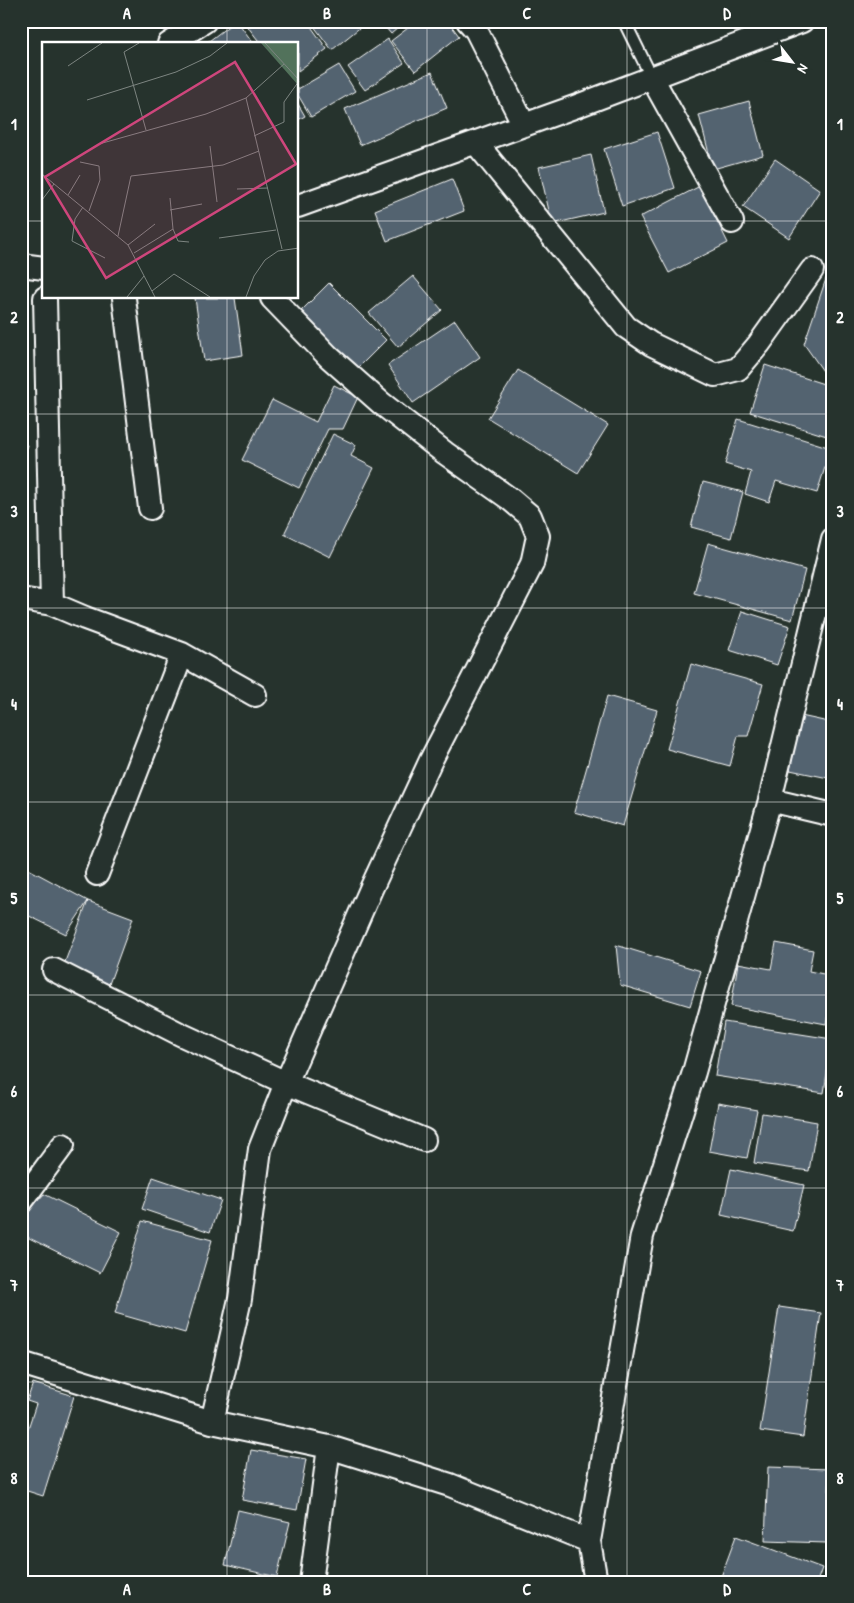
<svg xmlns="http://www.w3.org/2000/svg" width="854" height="1603" font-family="'Patrick Hand',sans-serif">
<rect width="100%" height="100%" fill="#26332d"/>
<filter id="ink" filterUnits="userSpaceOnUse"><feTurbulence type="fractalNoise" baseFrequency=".02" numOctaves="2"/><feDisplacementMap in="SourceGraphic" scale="10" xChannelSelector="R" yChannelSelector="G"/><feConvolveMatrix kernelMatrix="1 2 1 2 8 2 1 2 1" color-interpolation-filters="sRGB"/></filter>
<g filter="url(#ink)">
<!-- building -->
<path fill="#53636f" stroke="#fff" d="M235,21h2l17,23h-49z
M256,21h51l20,28 -29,22v-27h-37l-13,-17z
M310,21h58l-36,29z
M380,21h26l-15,13z
M417,21h31l11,15 -44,35 -24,-30z
M388,39l16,24 -39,27 -17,-23z
M339,65l16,26 -44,26 -13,-22v-6z
M432,72l15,36 -87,37 -15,-36z
M749,101l14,54 -50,14 -14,-54z
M298,104l7,12 -7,4z
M657,132l18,56 -53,18 -18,-57z
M591,155l13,57 -52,12 -13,-57z
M775,159l45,31 -31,48 -46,-31z
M452,179l12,32 -77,30 -12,-31z
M700,186l28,57 -59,30 -29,-56z
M833,258v112l-10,1 -19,-27z
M413,276l29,34 -44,37 -29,-34z
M329,283l57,57 -31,31 -57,-57z
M195,298h40l8,57 -39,6z
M455,320l25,37 -67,46 -25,-38z
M765,365l68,22v51l-83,-26z
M518,370l90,55 -30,48 -90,-55z
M334,385l24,12 -15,32h-15l-29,59 -57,-28 30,-60 44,22z
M738,419l93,29 -14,45 -41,-12 -7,21 -24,-8 6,-22 -26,-8z
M333,434l23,11 -5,11 23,12 -44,89 -46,-23z
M21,444l6,1 -6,34z
M703,482l40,10 -12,46 -40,-11z
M708,543l97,27 -13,50 -98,-27z
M742,611l48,15 -13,39 -48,-15z
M691,664l72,20 -15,52h-10l-8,30 -63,-17z
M607,696l50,14 -34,116 -49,-14z
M801,716l32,7v56l-43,-9z
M21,865l67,36 -22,33 -45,-22z
M88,901l45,17 -24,66 -46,-17z
M776,943l37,7 -4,21 24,5v15l-7,33 -95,-18 7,-43 33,6z
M616,945l85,26 -11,35 -70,-21z
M724,1022l108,17 -8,54 -109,-17z
M718,1103l39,7 -10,48 -38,-7z
M762,1113l55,9 -8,49 -55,-8z
M731,1169l73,16 -11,46 -72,-16z
M153,1177l68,23 -11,32 -68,-23z
M44,1194l77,38 -21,41 -79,-39v-14z
M142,1221l70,19 -27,93 -70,-20z
M779,1307l42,6 -18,124 -43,-6z
M33,1383l41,13 -31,100 -22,-7v-39l15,-46 -9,-3z
M251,1450l55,9 -9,51 -55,-10z
M768,1467l62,2 -3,74 -62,-2z
M238,1510l52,12 -13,55 -52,-12z
M736,1536l86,32 -5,14h-98z"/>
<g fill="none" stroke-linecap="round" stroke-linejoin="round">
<defs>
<path id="lane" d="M624,21l28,57"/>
<path id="street" d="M468,21l8,9 48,95
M169,44l36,-23
M652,78l80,144
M476,143l150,184 25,17 64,31 23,-6 21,-25 53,-74
M298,206l279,-100 225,-85
M21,265l23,3
M45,298l7,306 33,14 97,36 73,41
M124,298l26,210
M21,599l31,5
M770,800l63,15
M97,874l85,-220
M54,970l126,64 106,49 138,57
M21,1202l42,-57
M21,1363l191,59 117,25 121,38 139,56
M212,1422l28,-123 20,-150 26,-66 85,-194 60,-129 101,-196 6,-28 -8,-20 -20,-17 -65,-46 -64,-50 -52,-46 -57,-59
M311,1582l18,-135
M596,1582l-7,-41 53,-305 52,-164 76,-272 63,-261"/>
</defs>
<!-- lane casing -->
<use href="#lane" stroke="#fff" stroke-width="15"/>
<!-- street casing -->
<use href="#street" stroke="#fff" stroke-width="26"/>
<!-- lane -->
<use href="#lane" stroke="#26332d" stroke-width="11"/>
<!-- street -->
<use href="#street" stroke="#26332d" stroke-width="22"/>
</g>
</g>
<!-- grid -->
<path fill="none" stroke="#fff" stroke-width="1" stroke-opacity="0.55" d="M227,21v23M427,21v1561M627,21v1561M21,221h23M298,221h535M227,298v1284M21,414h812M21,608h812M21,802h812M21,995h812M21,1188h812M21,1382h812"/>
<!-- overview -->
<g transform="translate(42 42)">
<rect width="256" height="256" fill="#26332d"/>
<path d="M219,1h37v42z" fill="#52725b"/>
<path fill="none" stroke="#7d8581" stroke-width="1" d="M97,1l-15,9 22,78M223,1l34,37M26,24l34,-23M204,56l36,151M45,58l89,-28 34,-16 17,-13M212,94l30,-14v-20l15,-21M57,102l107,-30 40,-16 38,-34M168,104l7,56M38,120l19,4 1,14 -11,31M0,132l86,71 27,52M195,147l31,-1M26,153l12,-20M0,158l12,-16M41,165l-8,12 -3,22 33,17M128,168l32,-6M131,187l5,12 11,1M76,194l13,-60 92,-11 36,-14M177,196l57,-8M86,203l27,-21M92,211l39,-24 -3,-31M110,249l22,-17 36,23M85,255l17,-21M204,255l8,-21 11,-16 13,-9 21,-3"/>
<path fill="#ce467c" fill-opacity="0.15" stroke="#ce467c" stroke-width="2.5" d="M193,20l61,102 -190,114 -61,-101z"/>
<rect width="256" height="256" fill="none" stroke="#fff" stroke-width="2.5"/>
</g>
<!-- margin -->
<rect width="854" height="1603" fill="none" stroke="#26332d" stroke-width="55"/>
<!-- north arrow -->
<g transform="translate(792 62) rotate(121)" stroke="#26332d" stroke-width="4" paint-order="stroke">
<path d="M0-4L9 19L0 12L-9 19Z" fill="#ffffff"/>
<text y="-8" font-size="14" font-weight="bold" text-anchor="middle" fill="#ffffff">N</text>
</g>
<rect x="28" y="28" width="798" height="1548" fill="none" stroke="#fff" stroke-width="2"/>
<g font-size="16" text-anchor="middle" font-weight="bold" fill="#fff">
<text x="127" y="19">A</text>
<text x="327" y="19">B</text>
<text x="527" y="19">C</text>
<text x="727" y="19">D</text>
<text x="14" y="130">1</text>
<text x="840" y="130">1</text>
<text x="14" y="323">2</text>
<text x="840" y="323">2</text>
<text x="14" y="517">3</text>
<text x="840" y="517">3</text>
<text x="14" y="710">4</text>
<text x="840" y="710">4</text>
<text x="14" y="904">5</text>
<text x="840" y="904">5</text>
<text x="14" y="1097">6</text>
<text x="840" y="1097">6</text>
<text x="14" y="1291">7</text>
<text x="840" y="1291">7</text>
<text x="14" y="1484">8</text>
<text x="840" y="1484">8</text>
<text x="127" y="1595">A</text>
<text x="327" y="1595">B</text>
<text x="527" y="1595">C</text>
<text x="727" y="1595">D</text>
</g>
</svg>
